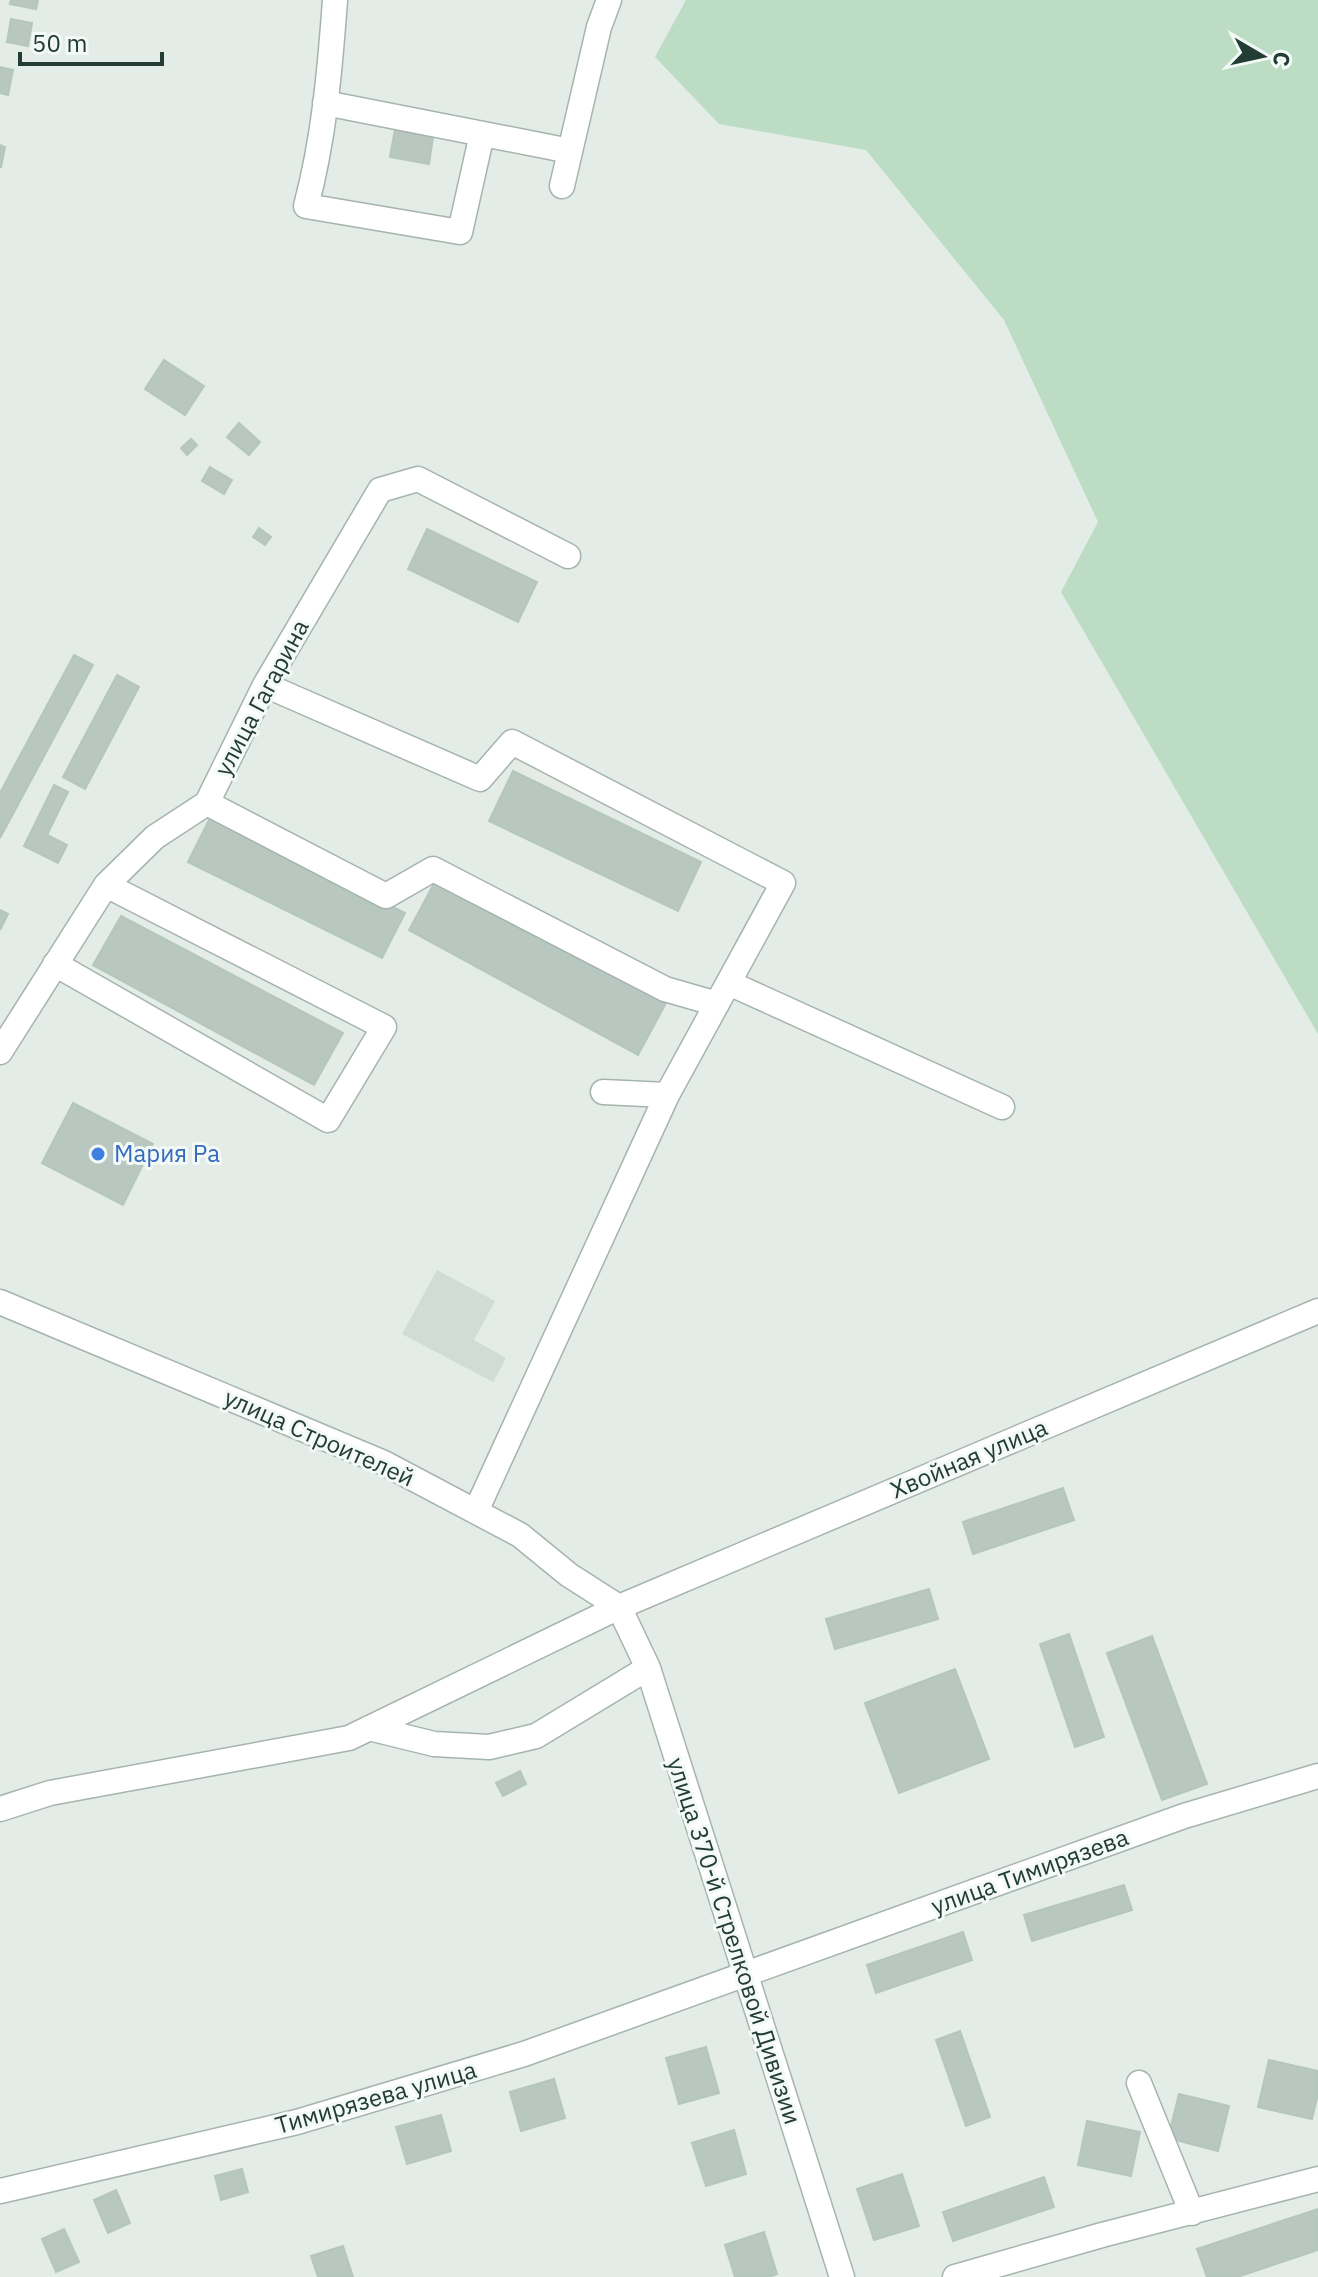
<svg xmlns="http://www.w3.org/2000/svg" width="1318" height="2277" font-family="'IBM Plex Sans',sans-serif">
<rect width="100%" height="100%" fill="#e3ece7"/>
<!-- built -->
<path fill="#d1dcd6" d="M437,1270l58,31 -21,39 32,18 -13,24 -91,-48z"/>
<!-- green -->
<path fill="#bcddc3" d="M686,0h632v1034l-257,-442 37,-70 -94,-202 -138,-170 -147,-26 -64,-67z"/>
<!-- building -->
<path fill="#b8c7c0" stroke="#b5c6be" stroke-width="2" d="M11,0h27l-2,9 -26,-5z
M11,19l21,4 -4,23 -21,-4z
M0,67l13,3 -5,25 -8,-2z
M396,124l38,6 -5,34 -39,-7z
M0,145l5,2 -4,20h-1z
M164,360l40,26 -19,29 -40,-26z
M239,423l21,19 -11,13 -22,-18z
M191,439l6,6 -10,10 -6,-7z
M210,467l22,13 -8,14 -22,-13z
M259,528l12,9 -6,8 -12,-8z
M427,529l110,53 -19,40 -110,-53z
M74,655l19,10 -93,173v-45z
M117,675l22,12 -54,102 -22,-12z
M513,771l188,91 -23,49 -189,-90z
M54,785l14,7 -21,43 20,10 -9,18 -34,-17z
M211,816l194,97 -23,45 -194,-96z
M437,878l229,125 -28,52 -229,-125z
M0,910l8,4 -8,16z
M121,916l222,117 -29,52 -221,-120z
M73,1103l80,41 -30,61 -81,-42z
M1063,1488l11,32 -101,34 -10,-32z
M929,1589l9,30 -103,30 -9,-30z
M1069,1634l35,103 -29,10 -35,-103z
M1152,1636l55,148 -45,16 -55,-147z
M955,1669l34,90 -90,34 -34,-90z
M520,1771l6,13 -23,12 -7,-13z
M1124,1885l8,25 -100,31 -8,-26z
M963,1932l9,28 -96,33 -9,-28z
M960,2031l30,86 -24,9 -30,-86z
M706,2047l13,46 -40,11 -13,-46z
M1269,2060l49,11v23l-6,25 -54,-12z
M554,2079l11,39 -44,13 -11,-39z
M1179,2094l50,12 -11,45 -50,-13z
M441,2115l10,36 -44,13 -11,-37z
M1087,2121l53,11 -9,44 -53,-11z
M734,2130l12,44 -40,12 -14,-43z
M242,2169l6,23 -27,8 -6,-24z
M902,2174l17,52 -45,14 -17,-51z
M1044,2177l10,30 -101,34 -10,-29z
M116,2190l14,33 -22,10 -14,-33z
M1318,2209v41l-81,27h-30l-10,-28z
M64,2229l15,33 -23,10 -14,-33z
M764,2232l13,42 -8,3h-34l-10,-32z
M343,2246l10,31h-35l-7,-21z"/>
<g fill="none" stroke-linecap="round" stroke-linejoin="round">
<defs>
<path id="minor" d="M335,0c-5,69 -11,139 -29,206l154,26 22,-98
M325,103l245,48
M562,186l37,-159 10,-27
M265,685l215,94 32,-37 271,141 -116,212 -64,-3
M207,803l179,93 47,-27 232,120 52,15
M55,964l273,156 56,-93 -278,-142
M729,983l273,124
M0,1052l106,-167 49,-48 52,-34 58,-118 115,-195 38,-11 150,77
M0,1302l384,161 136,72 49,40 50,32
M476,1511l191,-416
M619,1607l29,61 194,609
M369,1728l65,16 55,3 47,-11 112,-68
M0,1809l50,-16 299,-55 270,-131 699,-296
M1139,2083l53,130
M0,2191l297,-69 227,-68 660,-238 134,-40
M955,2277l147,-42 216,-56"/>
</defs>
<!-- minor casing -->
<use href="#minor" stroke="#a6b4ae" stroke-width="27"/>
<!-- minor -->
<use href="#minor" stroke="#fff" stroke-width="24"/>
</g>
<!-- markers -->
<circle fill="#3f7fe0" stroke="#f3f9f6" stroke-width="3" cx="98" cy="1154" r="8"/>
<g text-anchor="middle" stroke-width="6" stroke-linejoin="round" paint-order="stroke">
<!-- street labels -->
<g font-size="24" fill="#233d34" stroke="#f3f9f6">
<text transform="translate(262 698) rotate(-62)" y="8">улица Гагарина</text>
<text transform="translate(319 1438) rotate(24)" y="8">улица Строителей</text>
<text transform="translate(969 1459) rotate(-23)" y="8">Хвойная улица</text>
<text transform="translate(1030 1872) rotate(-20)" y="8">улица Тимирязева</text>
<text transform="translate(734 1941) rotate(72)" y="8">улица 370-й Стрелковой Дивизии</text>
<text transform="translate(376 2098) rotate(-16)" y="8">Тимирязева улица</text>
</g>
<!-- shop labels -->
<g font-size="24" fill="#366cbe" stroke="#f3f9f6" text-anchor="start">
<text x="114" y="1162">Мария Ра</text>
</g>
</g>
<!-- north arrow -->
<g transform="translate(1262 56) rotate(99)" stroke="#f3f9f6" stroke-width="6" paint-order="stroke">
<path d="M0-6L14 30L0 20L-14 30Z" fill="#233d34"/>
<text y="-12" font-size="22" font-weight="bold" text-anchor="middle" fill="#233d34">С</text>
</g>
<!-- scale -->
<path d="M20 52v12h142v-12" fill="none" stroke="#233d34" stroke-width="4"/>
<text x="32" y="52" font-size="24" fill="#233d34" stroke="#f3f9f6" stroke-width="6" paint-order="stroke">50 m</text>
</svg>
